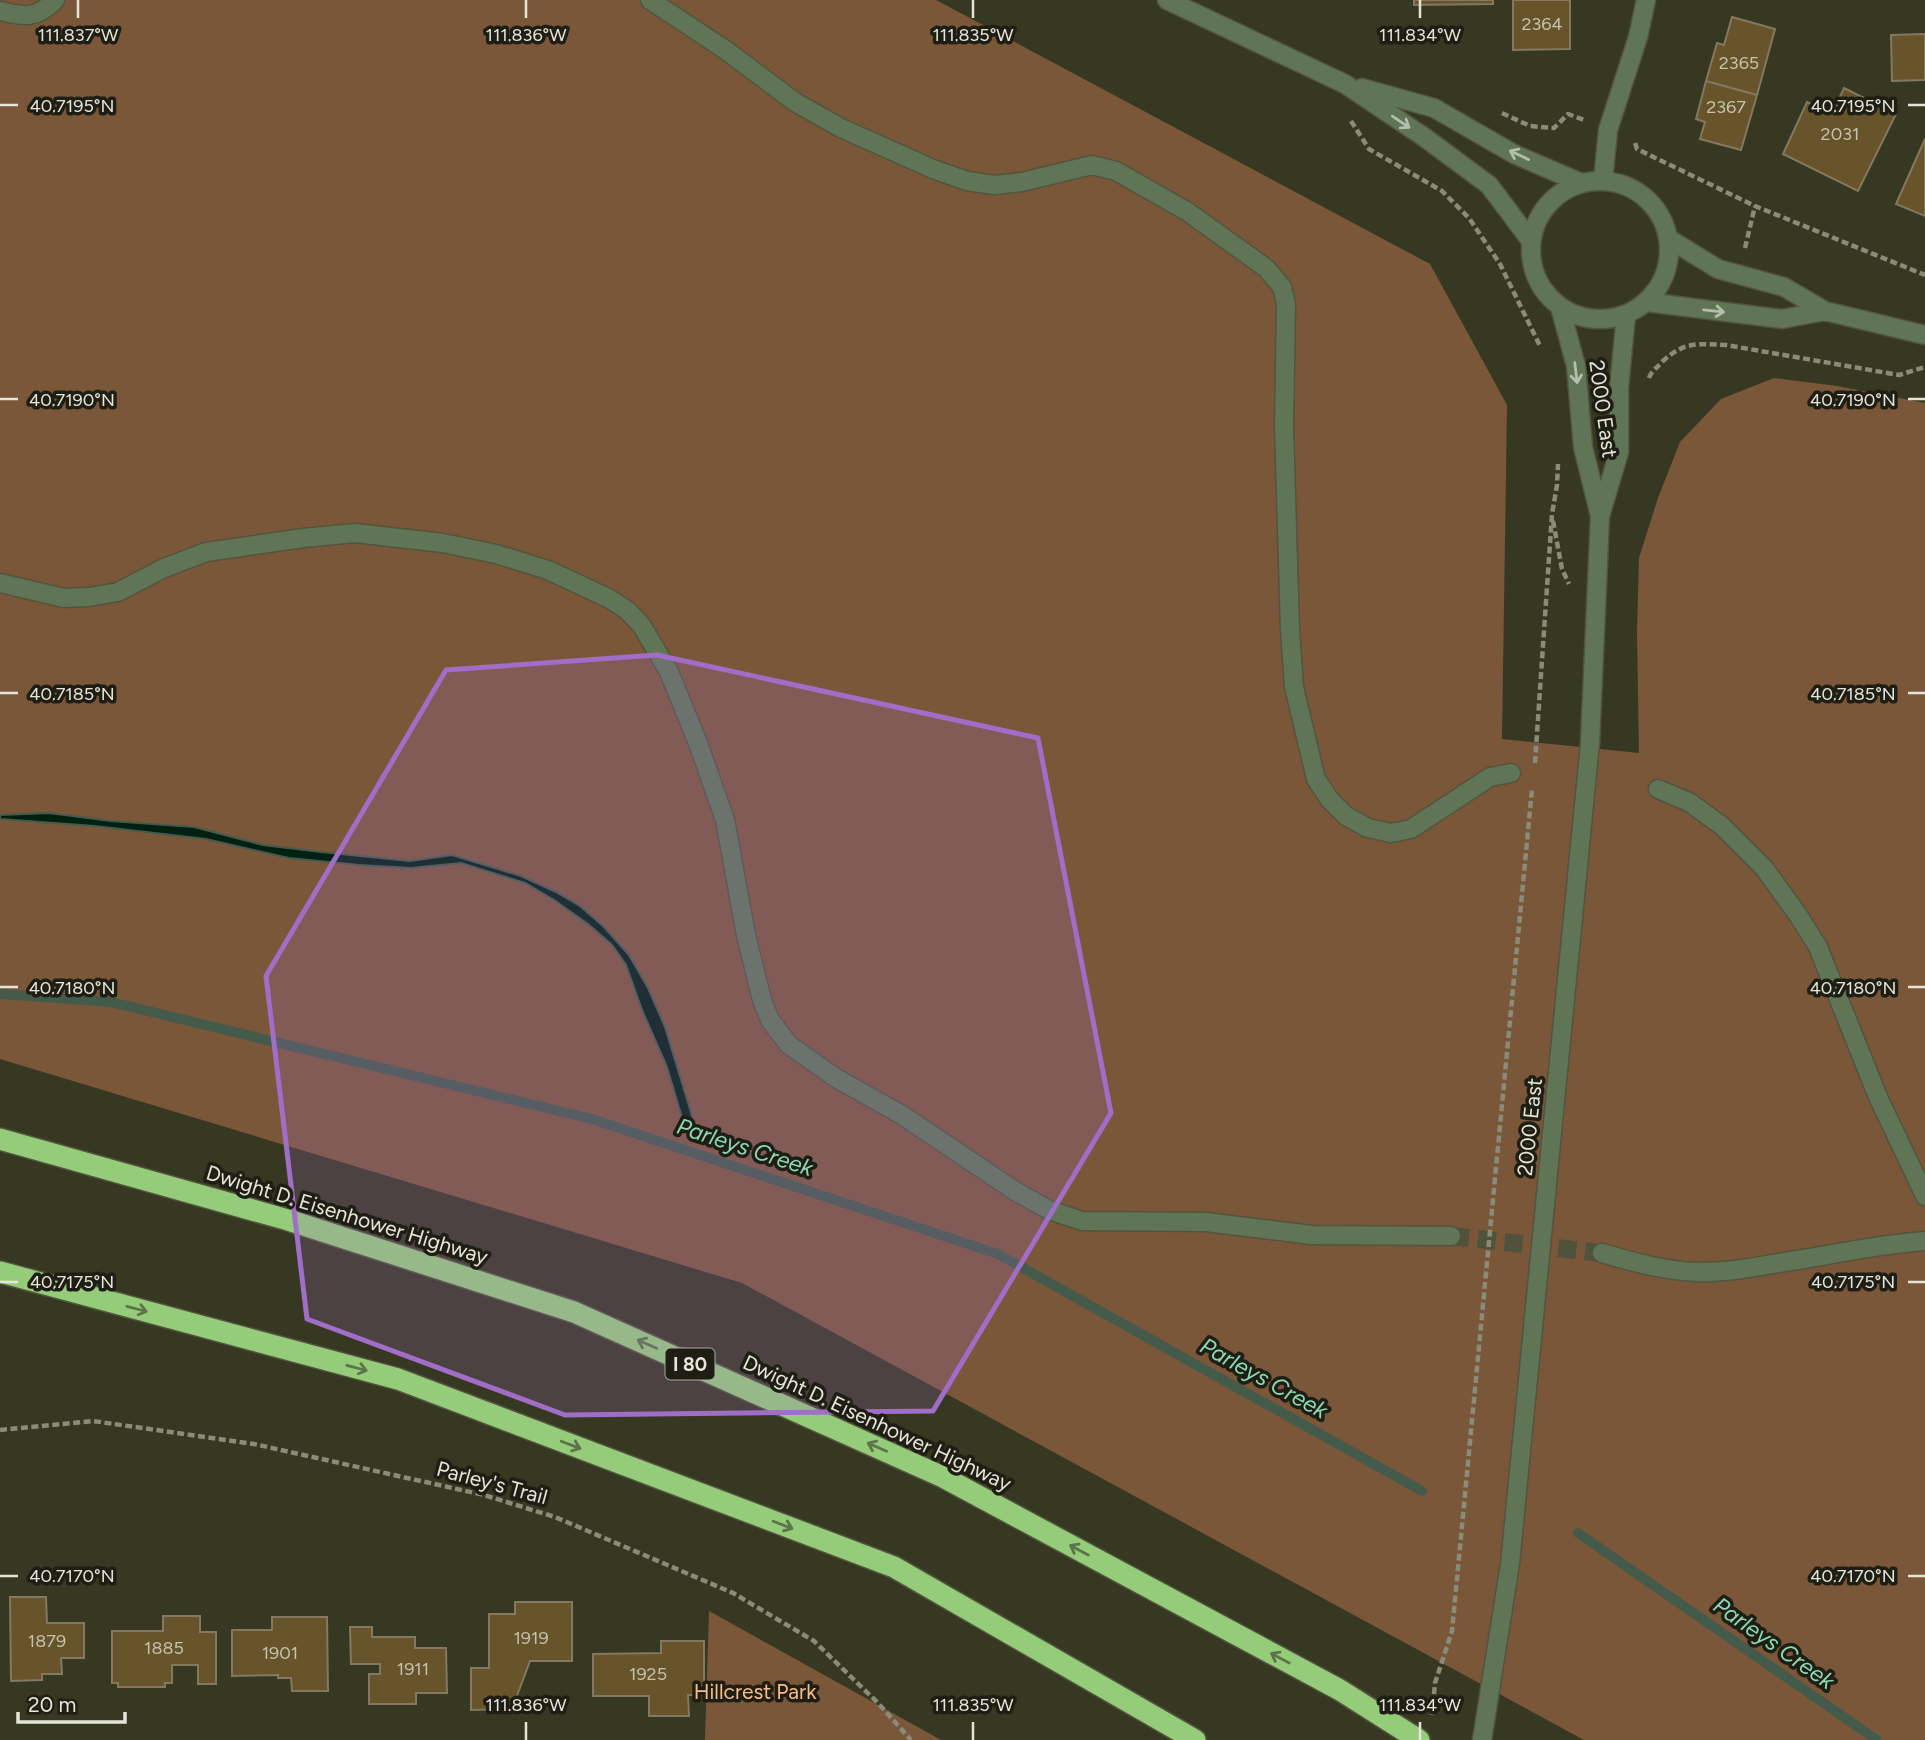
<svg xmlns="http://www.w3.org/2000/svg" width="1925" height="1740" font-family="Figtree,sans-serif">
<rect width="100%" height="100%" fill="#373821"/>
<!-- green -->
<path fill="#7b573a" d="M0,0h936l494,264 77,141 -5,334 137,14 -2,-121 2,-74 19,-60 22,-56 41,-43 53,-21 63,8 88,17v1337h-341l-842,-457 -742,-224z
M709,1611l232,129h-236z"/>
<!-- water -->
<path fill="#002011" stroke="#445b4c" stroke-width="2" d="M49,813l62,8 83,6 69,18 58,7 89,9 42,-6 69,21 35,16 24,14 23,20 26,29 19,33 17,39 28,92 -10,2 -16,-54 -25,-57 -16,-45 -14,-20 -24,-21 -34,-24 -29,-17 -64,-20 -50,5 -52,-3 -70,-7 -83,-19 -111,-13 -95,-7v-4z"/>
<g fill="none" stroke-linecap="round" stroke-linejoin="round">
<!-- stream -->
<path stroke="#445b4c" stroke-width="10" d="M0,994l111,8 481,117 406,135 424,237
M1578,1533l299,207"/>
</g>
<!-- building -->
<path fill="#67542a" stroke="#847860" stroke-width="2" d="M1414,0h79v4l-79,1z
M1513,0h57v49l-57,1z
M1732,17l43,12 -18,66 -51,-14 11,-38 7,2z
M1925,34v46l-33,1 -1,-46z
M1706,81l51,14 -16,55 -41,-11 5,-17 -9,-3z
M1844,88l52,26 -38,77 -75,-37 24,-52 25,12z
M1925,139v77l-29,-12z
M10,1597h36l1,26h37v35h-23l1,16h-20v6l-31,1z
M515,1602h57v59h-42l-18,48 -41,1v-42h18v-54h26z
M163,1616h37v16h16v52h-18v-19h-26v18h-7v4h-47v-4h-6v-52h51z
M272,1617h55l1,74h-36l-1,-13h-13v-3l-46,1v-46h40z
M350,1627h22v10h43v11h31l1,45h-31v11h-47v-30h11v-10h-29z
M661,1641h43v54h-16l1,21h-40v-20h-56v-42l68,-1z"/>
<g fill="none" stroke-linecap="round" stroke-linejoin="round">
<!-- minor-tunnel -->
<path stroke="#51523c" stroke-width="18" stroke-dasharray="18 9" stroke-linecap="butt" d="M1451,1236l151,17"/>
<defs>
<path id="minor" d="M650,0l77,51 68,51 46,26 92,41 34,12 27,4 28,-3 70,-17 24,6 72,41 78,56 16,19 4,17 -2,123 6,203 4,57 22,92 14,21 16,16 22,12 23,5 20,-4 79,-52 21,-4
M1167,0l178,84 79,53 65,48 42,56
M0,11c24,6 37,8 55,-11
M1362,88l72,20 80,46 67,29
M1531 250a69 69 0 1 1 138 0a69 69 0 1 1-138 0Z
M1603,181l5,-51 30,-93 8,-37
M1669,239l49,30 66,18 41,24 100,24
M1646,302l136,17 43,-8
M1560,307l16,59 7,81 17,69
M0,583l64,15 25,-1 29,-5 46,-24 42,-16 97,-14 52,-5 88,10 53,11 52,16 62,29 18,12 14,15 27,46 29,71 27,77 21,115 16,65 8,20 19,25 47,33 66,37 113,76 34,19 33,11 124,1 106,13 139,1
M1658,789l31,13 33,24 42,42 34,47 20,32 60,150 47,99
M1602,1253c31,9 63,18 95,19 34,1 67,-7 101,-12 42,-7 84,-16 127,-19
M1482,1740l28,-176 80,-821 10,-227 19,-64v-64l7,-73"/>
<path id="highway" d="M0,1139l288,81 286,92 369,165 397,213 79,50
M0,1272l398,107 496,188 301,173"/>
</defs>
<!-- minor casing -->
<use href="#minor" stroke="#53543e" stroke-width="21"/>
<!-- highway casing -->
<use href="#highway" stroke="#53543e" stroke-width="24"/>
<!-- path -->
<path stroke="#8a8b78" stroke-width="4.5" stroke-dasharray="7 3.5" stroke-linecap="butt" d="M1502,113l28,13 24,2 14,-14 16,6
M1351,121l18,28 73,42 27,27 31,46 40,82
M1635,143l2,6 118,57 170,69
M1745,248l10,-42
M1649,378c3,-8 9,-11 14,-17 22,-20 34,-17 63,-16l173,30 26,-8
M1553,521l9,48 7,15
M1535,763l17,-249 5,-29 1,-21
M0,1430l93,-9 161,23 230,51 71,22 178,76 81,48 64,62 33,37
M1432,1715l3,-32 17,-52 80,-842"/>
<!-- minor -->
<use href="#minor" stroke="#5f7555" stroke-width="18"/>
<!-- highway -->
<use href="#highway" stroke="#95cc7a" stroke-width="21"/>
</g>
<!-- one-way arrows -->
<defs><path id="oneway-shaft" d="M-6 0H5M1.5-3L5.5 0L1.5 3" fill="none" stroke-width="1.6" stroke-linecap="round" stroke-linejoin="round" transform="scale(1.75)"/></defs>
<g stroke="#b5beaa">
<use href="#oneway-shaft" transform="translate(1401 122) rotate(34)"/>
<use href="#oneway-shaft" transform="translate(1519 155) rotate(-155)"/>
<use href="#oneway-shaft" transform="translate(1714 311) rotate(6)"/>
<use href="#oneway-shaft" transform="translate(1576 373) rotate(83)"/>
</g>
<g stroke="#5a7547">
<use href="#oneway-shaft" transform="translate(137 1309) rotate(15)"/>
<use href="#oneway-shaft" transform="translate(647 1344) rotate(-156)"/>
<use href="#oneway-shaft" transform="translate(357 1368) rotate(15)"/>
<use href="#oneway-shaft" transform="translate(571 1445) rotate(21)"/>
<use href="#oneway-shaft" transform="translate(877 1447) rotate(-156)"/>
<use href="#oneway-shaft" transform="translate(783 1525) rotate(21)"/>
<use href="#oneway-shaft" transform="translate(1079 1550) rotate(-152)"/>
<use href="#oneway-shaft" transform="translate(1280 1658) rotate(-152)"/>
</g>
<!-- marked area -->
<path fill="#a06dc7" fill-opacity="0.2" stroke="#a06dc7" stroke-width="5" stroke-linejoin="round" d="M657,655l381,83 73,375 -178,298 -368,4 -258,-96 -41,-343 180,-306z"/>
<!-- ticks -->
<path fill="none" stroke="#e4e5d7" stroke-width="2.5" d="M78,0v18M526,0v18M973,0v18M1420,0v18M0,105h18M1908,105h17M0,399h18M1908,399h17M0,693h18M1908,693h17M0,987h18M1908,987h17M0,1282h18M1908,1282h17M0,1576h18M1908,1576h17M526,1722v18M973,1722v18M1420,1722v18"/>
<g text-anchor="middle" stroke-width="7" stroke-linejoin="round" paint-order="stroke">
<!-- number labels -->
<g font-size="18" fill="#c5c1ac">
<text x="1542" y="30">2364</text>
<text x="1739" y="69">2365</text>
<text x="1726" y="113">2367</text>
<text x="1840" y="140">2031</text>
<text x="531" y="1644">1919</text>
<text x="47" y="1647">1879</text>
<text x="164" y="1654">1885</text>
<text x="280" y="1659">1901</text>
<text x="413" y="1675">1911</text>
<text x="648" y="1680">1925</text>
</g>
<!-- shield labels -->
<rect fill="#1e1e14" stroke="#a9a99c" stroke-width="2" x="665.5" y="1348.5" width="49" height="31" rx="5"/>
<g font-size="19" font-weight="bold" fill="#e4e5d7">
<text x="690" y="1371">I 80</text>
</g>
<!-- street labels -->
<g font-size="21" fill="#e4e5d7" stroke="#1e1e14">
<text transform="translate(1603 409) rotate(82)" y="7">2000 East</text>
<text transform="translate(1530 1127) rotate(-84)" y="7">2000 East</text>
<text transform="translate(347 1215) rotate(17)" y="7">Dwight D. Eisenhower Highway</text>
<text transform="translate(877 1423) rotate(25)" y="7">Dwight D. Eisenhower Highway</text>
<text transform="translate(492 1483) rotate(15)" y="7">Parley's Trail</text>
</g>
<!-- park labels -->
<g font-size="21" fill="#f8bc8b" stroke="#1e1e14">
<text x="755" y="1699">Hillcrest Park</text>
</g>
<!-- water labels -->
<g font-size="23" font-style="italic" fill="#8cd8b2" stroke="#1e1e14">
<text transform="translate(745 1147) rotate(18)" y="8">Parleys Creek</text>
<text transform="translate(1264 1378) rotate(29)" y="8">Parleys Creek</text>
<text transform="translate(1774 1643) rotate(35)" y="8">Parleys Creek</text>
</g>
</g>
<g font-size="18" text-anchor="middle" fill="#e4e5d7" stroke="#1e1e14" stroke-width="7" stroke-linejoin="round" paint-order="stroke">
<text x="78" y="41">111.837°W</text>
<text x="526" y="41">111.836°W</text>
<text x="973" y="41">111.835°W</text>
<text x="1420" y="41">111.834°W</text>
<text x="72" y="112">40.7195°N</text>
<text x="1853" y="112">40.7195°N</text>
<text x="72" y="406">40.7190°N</text>
<text x="1853" y="406">40.7190°N</text>
<text x="72" y="700">40.7185°N</text>
<text x="1853" y="700">40.7185°N</text>
<text x="72" y="994">40.7180°N</text>
<text x="1853" y="994">40.7180°N</text>
<text x="72" y="1288">40.7175°N</text>
<text x="1853" y="1288">40.7175°N</text>
<text x="72" y="1582">40.7170°N</text>
<text x="1853" y="1582">40.7170°N</text>
<text x="526" y="1711">111.836°W</text>
<text x="973" y="1711">111.835°W</text>
<text x="1420" y="1711">111.834°W</text>
</g>
<!-- scale -->
<path d="M18 1712v10h107v-10" fill="none" stroke="#e4e5d7" stroke-width="3.5"/>
<text x="28" y="1712" font-size="21" fill="#e4e5d7" stroke="#1e1e14" stroke-width="5" paint-order="stroke">20 m</text>
</svg>
